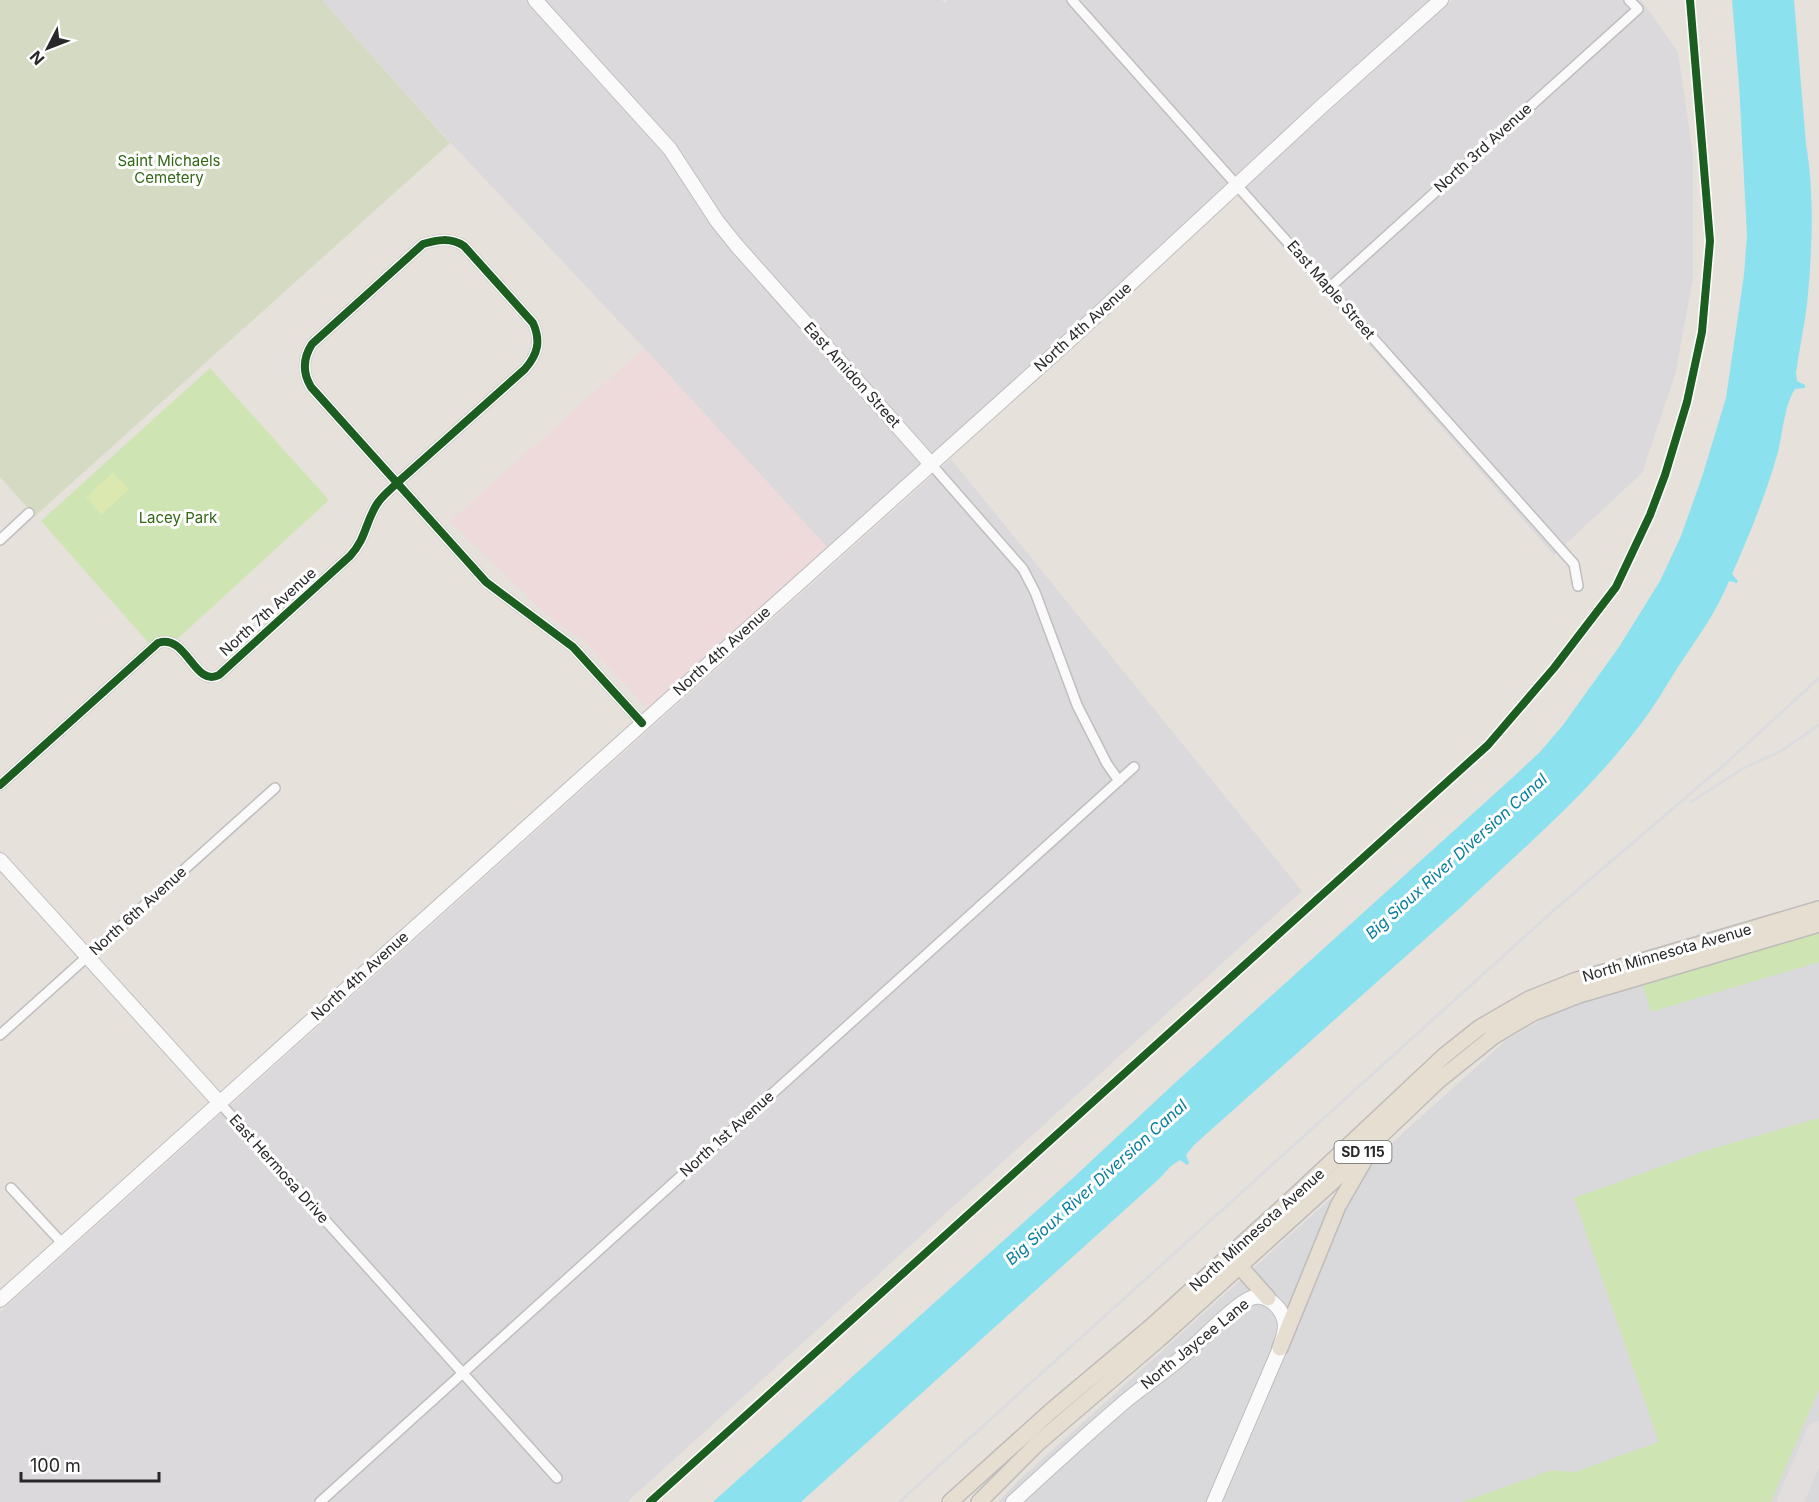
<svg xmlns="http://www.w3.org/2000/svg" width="1819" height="1502" font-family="Inter,sans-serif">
<rect width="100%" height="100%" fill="#e7e1dc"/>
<!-- industrial -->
<path fill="#dcd9dc" d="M322,0h620l3,3 3,-3h117l164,185 -401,363 -184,-200 -193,-205z
M1079,0h355l-196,177z
M1452,0h189l37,52 15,103v124l-18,96 -33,98 -88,82 -318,-361z
M951,459l351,432 -675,611h-627v-190z"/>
<!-- medical -->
<path fill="#eedadb" d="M644,348l184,200 -180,161 -64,-68 -37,-26 -97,-94z"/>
<!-- airport -->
<path fill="#d9d9dc" d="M1819,931v571h-821l19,-20 489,-442 37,-21 37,-17z"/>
<!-- green -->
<path fill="#cee4b3" d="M210,368l119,132 -156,143 -20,5 -112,-127z
M1819,931v31l-168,50 -9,-28z
M1819,1118v271l-48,113h-309l90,-32 22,2 85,-30 -85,-244 127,-46z"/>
<!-- cemetery -->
<path fill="#d5dbc3" d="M0,0h322l128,143 -415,373 -35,-39z"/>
<!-- pitch -->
<path fill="#dbe8af" d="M113,472l16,18 -28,25 -15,-18z"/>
<!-- water -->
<path fill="#8be1ee" d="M1732,0h62l12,144c9,52 6,108 1,161 -3,23 -8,45 -11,68l1,8 8,4v3l-10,1c-11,17 -12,43 -17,63 -12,42 -28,82 -46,122l6,7 -1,2 -8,-2c-12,30 -31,56 -49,83 -13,20 -25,42 -40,61 -52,69 -118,124 -180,183l-266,237 -8,10 3,8 -2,2 -7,-5 -9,6 -12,13 -358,323h-88l361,-325 103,-96 334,-302 29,-27 23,-27 56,-78 41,-66 21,-45 21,-59 24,-79 18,-123 3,-40 -8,-151z"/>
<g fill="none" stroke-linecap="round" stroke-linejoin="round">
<!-- taxiway -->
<path stroke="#e2dedd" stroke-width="26" d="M1790,1502l29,-68"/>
<defs>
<path id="street" d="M1072,0l502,564 4,22
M1329,288l309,-279 -9,-9
M931,464l92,105 12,23 42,113 30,59 12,17
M0,540l29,-27
M0,785l158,-142c29,-10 36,45 61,32l131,-119c16,-17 15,-33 27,-52 5,-8 13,-14 20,-21l128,-114c13,-15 16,-28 8,-46l-69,-77c-14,-9 -27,-6 -41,-2l-111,100c-9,14 -10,28 -1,43l175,195 87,65 69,76
M0,1035l275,-247
M219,1102l338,376
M11,1188l51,55
M320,1502l814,-735"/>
<path id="secondary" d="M535,0l135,149 47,72 20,25 194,218
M0,860l219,242
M0,1300l1073,-963 249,-231 119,-106
M1013,1502c38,-35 76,-70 115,-103 18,-15 37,-27 54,-42 16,-14 53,-53 69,-59 16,-6 33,11 34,27 0,8 -3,15 -5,23l-66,154"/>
<path id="primary" d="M1234,1260l34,38
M1280,1348l58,-142 27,-47
M950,1502l101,-91 101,-85 145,-132 148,-139 34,-27 50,-29 45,-18 245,-72
M979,1502l59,-59 120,-103 171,-155 109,-104 56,-45 39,-23 46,-18 240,-71"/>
</defs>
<!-- street casing -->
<use href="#street" stroke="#c0bebe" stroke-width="12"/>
<!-- secondary casing -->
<use href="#secondary" stroke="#c0bebe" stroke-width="16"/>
<!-- primary casing -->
<use href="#primary" stroke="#bfbdbb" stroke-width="18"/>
<!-- street -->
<use href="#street" stroke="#fbfafa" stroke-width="9"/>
<!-- secondary -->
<use href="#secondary" stroke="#fbfafa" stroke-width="14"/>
<!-- primary -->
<use href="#primary" stroke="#e6ded1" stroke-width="15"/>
<!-- rail -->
<path stroke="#dcdcde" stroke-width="3" d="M1691,802l53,-34 39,-18 36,-25
M899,1502l654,-591 172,-147 94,-86"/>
<defs>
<path id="cycleway" d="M0,785l158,-142c29,-10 36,45 61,32l131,-119c16,-17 15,-33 27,-52 5,-8 13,-14 20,-21l128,-114c13,-15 16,-28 8,-46l-69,-77c-14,-9 -27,-6 -41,-2l-111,100c-9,14 -10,28 -1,43l175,195 87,65 69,76
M650,1502l838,-757 66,-77 62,-81 34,-72 15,-40 22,-73 15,-70 8,-91 -20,-241"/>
</defs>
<!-- cycleway casing -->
<use href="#cycleway" stroke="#fff" stroke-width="11"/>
<!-- cycleway -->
<use href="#cycleway" stroke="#1b5e20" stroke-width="8"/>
</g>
<g text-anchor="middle" stroke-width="6" stroke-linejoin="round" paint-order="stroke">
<!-- shield labels -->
<rect fill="#fff" stroke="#686868" stroke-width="1.5" x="1334.5" y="1141" width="57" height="22" rx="4.5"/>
<g font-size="14" font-weight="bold" fill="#282828">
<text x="1363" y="1157">SD 115</text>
</g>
<!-- street labels -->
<g font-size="15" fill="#282828" stroke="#fff">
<text transform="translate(1483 148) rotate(-42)" y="5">North 3rd Avenue</text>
<text transform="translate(1331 290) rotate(49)" y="5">East Maple Street</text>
<text transform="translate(1083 327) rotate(-42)" y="5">North 4th Avenue</text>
<text transform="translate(852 375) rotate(48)" y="5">East Amidon Street</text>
<text transform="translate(268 612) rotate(-42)" y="5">North 7th Avenue</text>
<text transform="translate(722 651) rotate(-42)" y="5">North 4th Avenue</text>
<text transform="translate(138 911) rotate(-42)" y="5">North 6th Avenue</text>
<text transform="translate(1667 953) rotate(-16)" y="5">North Minnesota Avenue</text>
<text transform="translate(360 976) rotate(-42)" y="5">North 4th Avenue</text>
<text transform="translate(727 1134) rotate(-42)" y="5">North 1st Avenue</text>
<text transform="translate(279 1169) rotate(48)" y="5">East Hermosa Drive</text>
<text transform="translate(1257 1230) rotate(-42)" y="5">North Minnesota Avenue</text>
<text transform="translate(1195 1344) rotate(-39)" y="5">North Jaycee Lane</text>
</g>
<!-- park labels -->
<g font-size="15" fill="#316715" stroke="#fff">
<text x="169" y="166">Saint Michaels<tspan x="169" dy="17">Cemetery</tspan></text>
<text x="178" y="523">Lacey Park</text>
</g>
<!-- water labels -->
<g font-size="16" font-style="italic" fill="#067d9e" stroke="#fff">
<text transform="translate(1456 856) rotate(-42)" y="6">Big Sioux River Diversion Canal</text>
<text transform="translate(1096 1182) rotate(-42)" y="6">Big Sioux River Diversion Canal</text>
</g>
</g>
<!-- north arrow -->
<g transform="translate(48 48) rotate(228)" stroke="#ffffff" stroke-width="4.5" paint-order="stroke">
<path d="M0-4.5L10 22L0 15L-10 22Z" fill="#282828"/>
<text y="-9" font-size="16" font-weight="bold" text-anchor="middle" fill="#282828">N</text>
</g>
<!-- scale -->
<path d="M21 1472v9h138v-9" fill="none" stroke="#282828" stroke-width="3"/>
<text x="30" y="1472" font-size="18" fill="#282828" stroke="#ffffff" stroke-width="4.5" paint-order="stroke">100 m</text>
</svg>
